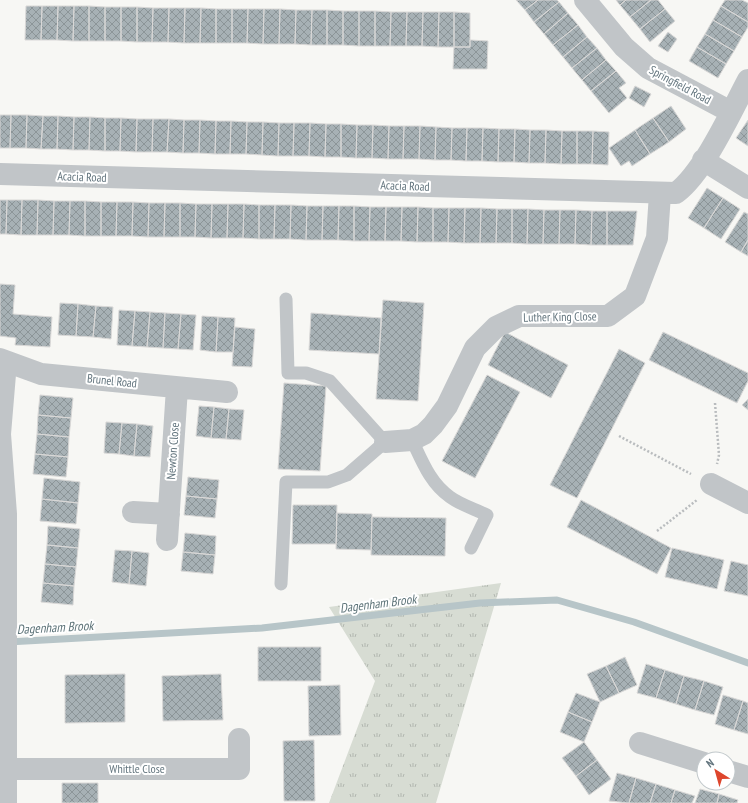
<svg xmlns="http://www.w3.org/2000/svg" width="748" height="803" font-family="'PT Sans Narrow',sans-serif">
<defs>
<pattern id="grass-tufts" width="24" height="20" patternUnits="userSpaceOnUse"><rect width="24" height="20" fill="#d7dcd3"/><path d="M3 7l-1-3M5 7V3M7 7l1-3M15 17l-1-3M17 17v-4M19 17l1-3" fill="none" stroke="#b2b7b0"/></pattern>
<pattern id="building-cross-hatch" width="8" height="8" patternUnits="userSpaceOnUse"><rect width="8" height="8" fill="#a7b1b5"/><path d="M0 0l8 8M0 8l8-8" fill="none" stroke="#8c9598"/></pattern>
</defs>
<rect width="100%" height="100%" fill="#f7f7f4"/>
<!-- grass -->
<path fill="url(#grass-tufts)" d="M501,583l-65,220h-107l46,-122 -46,-74z"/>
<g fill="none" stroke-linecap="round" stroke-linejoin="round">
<!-- stream -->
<path stroke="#b7c5c8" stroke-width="7" d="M8,642l254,-14 218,-25 77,-3 77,22 114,41"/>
</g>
<!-- building -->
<path fill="url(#building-cross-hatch)" stroke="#d9d8d7" d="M516,0h22l-13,10z
M538,0h19l2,2 -25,20 -9,-12z
M616,0h10l-6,5z
M626,0h25l-21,17 -10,-12z
M651,0h7l7,9 -25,20 -10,-12z
M725,0h17l6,3v19l-27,-16z
M559,2l9,11 -24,21 -10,-12z
M26,6h16l-1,34h-16z
M42,6h16l-1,34h-16z
M58,6h16l-1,35 -16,-1z
M74,6h15v35h-16z
M89,6l16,1v34h-16z
M721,6l27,16v5l-6,10 -29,-17z
M105,7h16v34h-16z
M121,7h16v35l-16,-1z
M137,7l16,1 -1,34h-15z
M153,8h16l-1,34h-16z
M169,8h16l-1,35 -16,-1z
M185,8h16l-1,35h-16z
M201,8l15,1v34h-16z
M216,9h16v34h-16z
M232,9h16l-1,34h-15z
M248,9h16l-1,35 -16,-1z
M264,9h16l-1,35h-16z
M280,9l16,1 -1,34h-16z
M665,9l10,12 -25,21 -10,-13z
M296,10h16l-1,35 -16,-1z
M312,10h15v35h-16z
M327,10l16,1v34h-16z
M343,11h16v35l-16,-1z
M359,11h16v35h-16z
M375,11l16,1 -1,34h-15z
M391,12h16l-1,34h-16z
M407,12h16l-1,34h-16z
M423,12h16l-1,35 -16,-1z
M439,12h15v35h-16z
M454,12l16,1v34h-16z
M568,13l10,12 -25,20 -9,-11z
M713,20l29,17 -8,14 -29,-17z
M578,25l9,12 -24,20 -10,-12z
M668,32l9,7 -9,13 -10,-6z
M705,34l29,17 -8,13 -29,-17z
M587,37l10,11 -25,20 -9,-11z
M470,40l18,1 -1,28h-34l1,-22h16z
M697,47l29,17 -8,14 -29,-17z
M597,48l9,12 -24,20 -10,-12z
M606,60l10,11 -25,20 -9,-11z
M616,71l10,12 -7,5 8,10 -18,15 -18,-22z
M635,86l16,8 -7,13 -15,-9z
M671,106l15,23 -17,13 -16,-24z
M0,115h11l-1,33h-10z
M11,115h16l-1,33h-16z
M27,115l16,1 -2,33 -15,-1z
M43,116h15l-1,33h-16z
M58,116l16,1 -1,33 -16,-1z
M74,117h16l-1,33h-16z
M90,117l15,1v33l-16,-1z
M105,118h16l-1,33h-15z
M121,118l16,1 -1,33 -16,-1z
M653,118l16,24 -19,12 -15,-24z
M137,119h16l-1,33h-16z
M153,119h16l-2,33h-15z
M169,119l15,1 -1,33 -16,-1z
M184,120h16l-1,33h-16z
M200,120l16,1 -1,33 -16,-1z
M748,120v26l-12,-8z
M216,121h15l-1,33h-15z
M231,121l16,1 -1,32h-16z
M247,122h16l-1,33 -16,-1z
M263,122l16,1 -1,33 -16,-1z
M279,123h15l-1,33h-15z
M294,123h16l-1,33h-16z
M310,123l16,1 -1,33 -16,-1z
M326,124h15v33h-16z
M341,124l16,1 -1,33 -15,-1z
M357,125h16l-1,33h-16z
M373,125l16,1 -1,33 -16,-1z
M389,126h15l-1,33h-15z
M404,126h16l-1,33h-16z
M420,126l16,1 -1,33 -16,-1z
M436,127l16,1 -1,32h-16z
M452,128h15l-1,33 -15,-1z
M467,128h16l-1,33h-16z
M483,128l16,1 -1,33 -16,-1z
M499,129h16l-1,33h-16z
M515,129l15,1 -1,33 -15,-1z
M530,130h16l-1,33h-16z
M546,130l16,1 -1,33 -16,-1z
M635,130l15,24 -18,12 -3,-5 -8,5 -12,-18z
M562,131h15v33h-16z
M577,131h16l-1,33h-15z
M593,131l16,1 -1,33 -16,-1z
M707,188l16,10 -19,30 -16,-10z
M723,198l17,11 -19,30 -17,-11z
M0,200h7l-1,34h-6z
M7,200h15l-1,35 -15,-1z
M22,200h16l-1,35h-16z
M38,200l16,1 -1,34h-16z
M54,201h16l-1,34h-16z
M70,201h15v35l-16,-1z
M85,201l16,1v34h-16z
M101,202h16l-1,34h-15z
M117,202h16l-1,34h-16z
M133,202l16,1 -1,34 -16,-1z
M149,203h16l-1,34h-16z
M165,203h15v34h-16z
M180,203l16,1 -1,33h-15z
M196,204h16l-1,34 -16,-1z
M212,204h16l-1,34h-16z
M228,204h16l-1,34h-16z
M244,204l15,1v34l-16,-1z
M259,205h16l-1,34h-15z
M275,205h16l-1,34h-16z
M291,205l16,1 -1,34 -16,-1z
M307,206h16l-1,34h-16z
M323,206h16l-1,34h-16z
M339,206h15v35l-16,-1z
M354,206l16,1 -1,34h-15z
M370,207h16l-1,34h-16z
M386,207h16l-1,34h-16z
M402,207h16l-1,35 -16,-1z
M418,207l15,1v34h-16z
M433,208h16l-1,34h-15z
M449,208h16l-1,35 -16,-1z
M465,208h16l-1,35h-16z
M481,208l16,1 -1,34h-16z
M497,209h15v34h-16z
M512,209h16l-1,35 -15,-1z
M528,209l16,1 -1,34h-16z
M544,210h16l-1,34h-16z
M560,210h16l-1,34h-16z
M576,210l16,1 -1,34 -16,-1z
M592,211h15v34h-16z
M607,211h30l-4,34h-26z
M744,212l4,2v26l-7,12 -16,-10z
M748,240v16l-7,-4z
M0,284l15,1 -2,29 39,3 -2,30 -35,-2 1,-7 -16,-2z
M383,300l41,3 -6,98 -42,-2z
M60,303l18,1 -2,32 -18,-1z
M78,304l18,2 -3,31 -17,-1z
M96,306l17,1 -2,32 -18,-2z
M119,310l16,1 -3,35 -15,-1z
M135,311l15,1 -3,35 -15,-1z
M150,312l15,1 -2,35 -16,-1z
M165,313l16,1 -3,35 -15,-1z
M311,313l70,5 -2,36 -70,-4z
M181,314l15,1 -3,35 -15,-1z
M202,316l16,1 -2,35 -16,-2z
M218,317l17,1 -2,34h-17z
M235,327l20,2 -3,38 -20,-1z
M505,332l63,33 -17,33 -63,-33z
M663,332l85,41v8l-11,22 -88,-43z
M619,349l26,14 -68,135 -27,-13z
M487,375l33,17 -45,86 -33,-17z
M284,383l42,3 -6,85 -42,-2z
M40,395l33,3 -2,20 -33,-3z
M748,399v11l-6,-5z
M199,406l15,1 -3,31 -15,-2z
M214,407l15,2 -3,30 -15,-1z
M229,409l15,1 -3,30 -15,-1z
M38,415l33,3 -2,19 -32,-3z
M106,422l16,1 -3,31 -15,-1z
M122,423l15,1 -3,32 -15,-2z
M137,424l16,2 -3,31 -16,-1z
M37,434l32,3 -1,20 -33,-3z
M35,454l33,3 -2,20 -33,-3z
M188,477l31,3 -2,19 -31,-3z
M44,478l36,4 -2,21 -36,-4z
M186,496l31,3 -2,19 -31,-3z
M42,499l36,4 -2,21 -36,-3z
M581,500l90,48 -14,26 -90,-47z
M293,505h44l-1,39h-44z
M337,513l35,1 -1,36 -35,-1z
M372,517l74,1 -1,38 -74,-1z
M48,526l32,3 -2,19 -31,-3z
M185,533l31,3 -1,19 -32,-3z
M47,545l31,3 -2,19 -31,-3z
M672,548l52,12 -7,29 -52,-12z
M115,550l17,1 -3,33 -17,-2z
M132,551l17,2 -3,33 -17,-2z
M183,552l32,3 -2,19 -32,-3z
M731,561l17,4v31l-24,-5z
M45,564l31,3 -2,19 -31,-3z
M43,583l31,3 -1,19 -32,-3z
M258,647h63v34h-63z
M625,657l12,28 -18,8 -13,-27z
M646,664l19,6 -9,28 -19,-5z
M606,666l13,27 -19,9 -13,-28z
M665,670l19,6 -8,28 -20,-6z
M125,674v48l-60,1v-48z
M221,674l2,46 -60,1 -1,-45z
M684,676l20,5 -9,29 -19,-6z
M704,681l19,6 -9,28 -19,-5z
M340,685l1,50 -32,1 -1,-50z
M576,693l24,9 -8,20 -24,-10z
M723,695l20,6 -9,29 -19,-6z
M743,701l5,2v31l-14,-4z
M568,712l24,10 -8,20 -24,-10z
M314,740l1,61h-31l-1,-60z
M584,742l13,18 -21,16 -14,-18z
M597,760l14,19 -22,16 -13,-19z
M617,773l19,5 -7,25 -20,-2z
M636,778l20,6 -6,19h-21z
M62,783h36v20h-36z
M656,784l19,6 -4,13h-21z
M700,789l19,5 -2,9h-22z
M675,790l20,6 -3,7h-21z
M719,794l19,6 -1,3h-20z"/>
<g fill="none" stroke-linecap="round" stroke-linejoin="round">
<!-- path -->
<path stroke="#b9bcbe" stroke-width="2.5" stroke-dasharray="2 2" stroke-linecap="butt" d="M715,403l4,52 -2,9
M619,436l72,38
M657,531l40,-31"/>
<!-- service -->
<path stroke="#c1c5c8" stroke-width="13" d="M412,440c10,21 18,43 38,57 11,8 25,12 37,18l-16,33
M281,584l5,-102h42l19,-7 38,-33 -55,-61 -24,-8h-18l-2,-74"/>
<!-- minor -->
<path stroke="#c1c5c8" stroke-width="22" d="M585,0l39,47 24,21 83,44
M703,160l45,28
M0,174l676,19c28,-21 55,-81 72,-113
M0,359l41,15 186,18
M6,362l-6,72 6,80v289
M385,442l27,-2 12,-6 9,-9 14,-19 28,-58 21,-21 23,-11h89l27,-20 22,-58 3,-44
M711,484l37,19
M133,512l36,2
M167,540l10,-152
M640,743l64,20
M6,769h233v-30
M728,771l20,6"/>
</g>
<g text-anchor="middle" stroke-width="4" stroke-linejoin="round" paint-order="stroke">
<!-- street labels -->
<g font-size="12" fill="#63757e" stroke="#fff">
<text transform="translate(680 85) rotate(28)" y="4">Springfield Road</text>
<text transform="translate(82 177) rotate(2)" y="4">Acacia Road</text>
<text transform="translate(405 186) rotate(2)" y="4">Acacia Road</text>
<text transform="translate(560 317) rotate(-1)" y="4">Luther King Close</text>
<text transform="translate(112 381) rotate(6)" y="4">Brunel Road</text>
<text transform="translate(173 451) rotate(-86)" y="4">Newton Close</text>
<text x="137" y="773">Whittle Close</text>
</g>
<!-- water labels -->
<g font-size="13" font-style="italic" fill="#5e7479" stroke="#fff">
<text transform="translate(378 603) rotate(-7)" y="5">Dagenham Brook</text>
<text transform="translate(55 627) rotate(-3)" y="5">Dagenham Brook</text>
</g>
</g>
<!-- north arrow -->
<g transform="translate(716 771) rotate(323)"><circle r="19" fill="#ffffff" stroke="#c1c8cb"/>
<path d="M0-3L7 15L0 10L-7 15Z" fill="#de462d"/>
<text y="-6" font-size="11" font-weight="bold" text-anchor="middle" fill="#63757e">N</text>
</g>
</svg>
